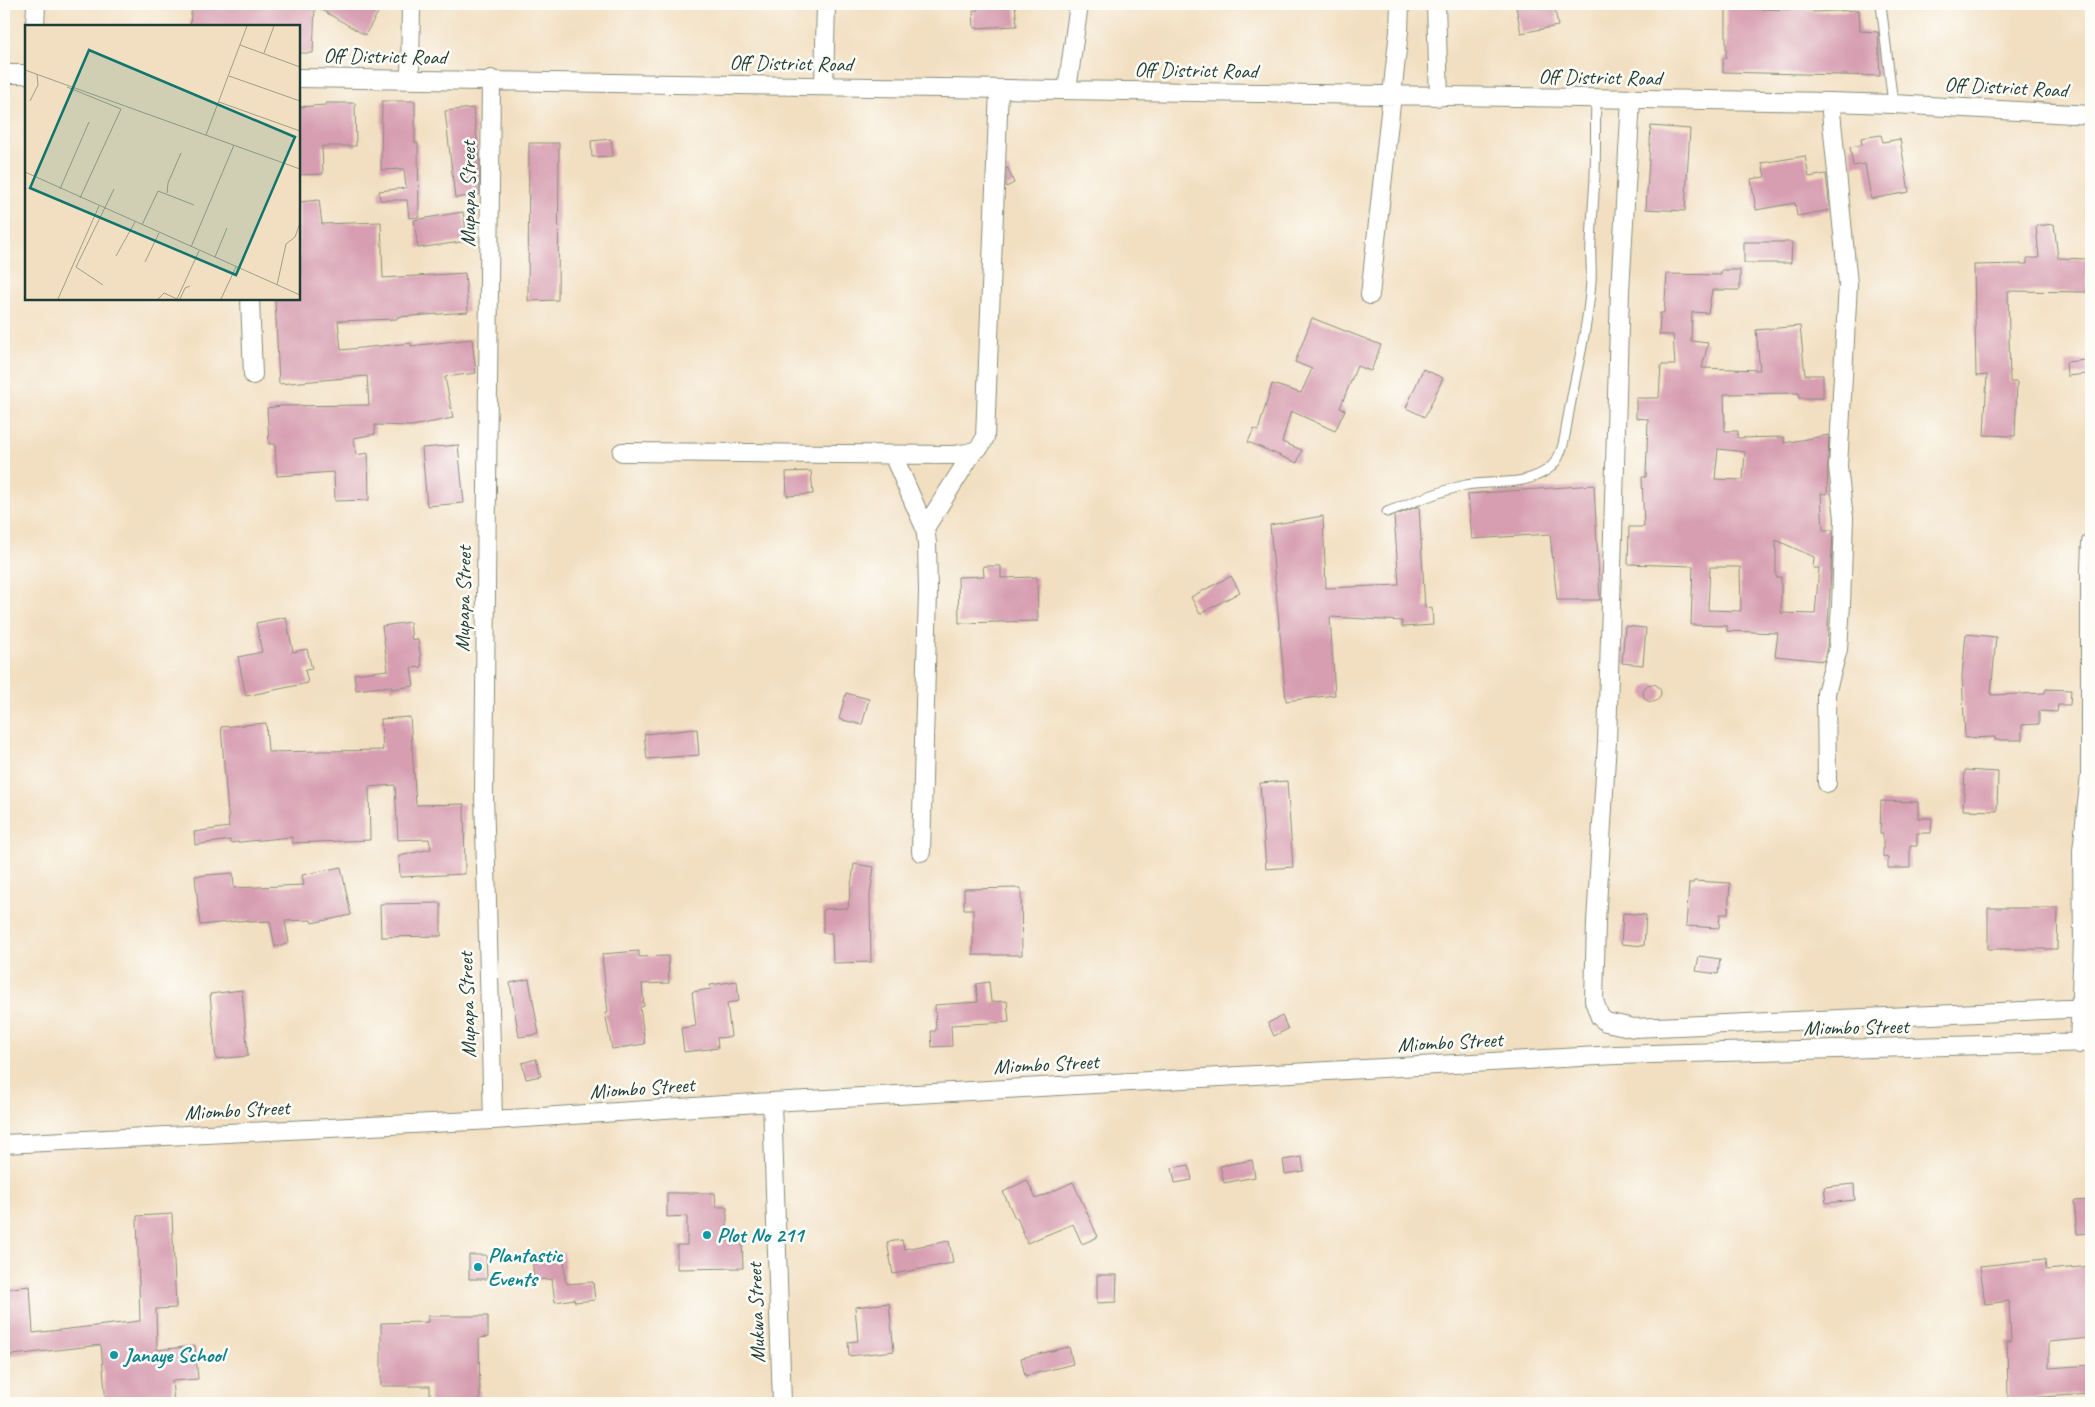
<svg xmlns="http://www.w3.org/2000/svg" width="2095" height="1407" font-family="Caveat,sans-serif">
<rect width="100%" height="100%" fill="#fdfcf7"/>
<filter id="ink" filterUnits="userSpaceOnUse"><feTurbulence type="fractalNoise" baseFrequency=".02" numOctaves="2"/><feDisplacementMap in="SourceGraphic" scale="10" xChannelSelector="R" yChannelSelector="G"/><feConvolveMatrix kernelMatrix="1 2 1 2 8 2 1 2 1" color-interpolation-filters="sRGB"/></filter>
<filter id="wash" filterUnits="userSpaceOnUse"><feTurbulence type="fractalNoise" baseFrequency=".0096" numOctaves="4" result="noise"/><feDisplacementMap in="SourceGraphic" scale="20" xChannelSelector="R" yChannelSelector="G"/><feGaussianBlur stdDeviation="1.12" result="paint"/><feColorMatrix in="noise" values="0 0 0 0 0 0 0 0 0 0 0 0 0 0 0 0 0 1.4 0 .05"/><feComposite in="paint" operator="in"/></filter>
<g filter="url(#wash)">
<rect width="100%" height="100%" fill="#f2dfc1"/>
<g id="blocks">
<!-- building -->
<path fill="#d79eb1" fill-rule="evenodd" d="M192,4l48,2v-2l74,2 -3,-2h72l-18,31 -50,-29 -2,47h-14v-27h-109z
M978,4h37l2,22 -43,2 -1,-18h5z
M1534,4h20l4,22 -37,7 -5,-26z
M1726,6h19v3l68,1v2l46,-2 1,21 18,1 2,44 -157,-4v-14h3z
M382,101h33v42h3l1,74 -10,1 -2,-18h-27l-1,-9 27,-3 -2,-19 -23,1z
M326,103h29l1,43h-34l1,28 -24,1v-68l27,-2z
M473,108l7,55 -1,32 -24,3 -10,-87z
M1651,126l39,3 -5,82 -39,-2z
M1881,135l2,7 17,-3 9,53 -38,7 -6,-35 -12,2 -3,-19 12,-2 -1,-7z
M611,139l2,17 -21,1 -1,-16z
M529,143h30l-1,157 -30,1z
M1805,156l4,21 17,-3 4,36 -33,6 -2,-13 -39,7 -5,-31 14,-2 -3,-14z
M1006,168h2l6,15 -8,4z
M319,200l3,24 59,-2 2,56 82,-5 3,39 -71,5v2l-59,2 3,29 70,-7v3l61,-7 4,34 -31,4 8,41 -41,8 -37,-1v9l-21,4 2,17 12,-2 1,47 -34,1 -1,-29 -57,4 -2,-32h-6l-2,-36 14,-2 88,-1 -2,-29 -88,8 -4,-85h24v-97z
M463,212l5,29 -50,7 -4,-28z
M2054,224l4,34 30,1 -1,33 -79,-1 2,91h7l-2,54 -31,-1 3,-60 -11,1 -2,-111 53,-1v-6h12l-3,-32z
M1744,242h48l-1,21h-47z
M1721,270h19v20h-28l-4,23 -16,-1 -1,29 17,2 -6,25 58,2 -4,-40 44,-4 5,49h18v23h-24v-5l-75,1 1,37h13l-1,7 47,-1v6l45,-8 -2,59 -6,-1 2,37h10l-6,117 -3,14 -49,-5 3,-23 -51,-2v-5l-36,-1 2,-59 -65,-2 1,-37h15l-2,-50h4l2,-58 -12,-1v-20h23l2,-33h14l-2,-30h-14l1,-22h4l3,-39 54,1zM1718,449l27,3 -2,28 -28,-1zM1776,540l38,17 -1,11h6l-4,46 -34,-1v-36h-5zM1710,567h30l1,44 -33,-1z
M1312,318l69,27 -10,26 -14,-5 -17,42 5,2 -10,21 -44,-20 -9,31 20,8 -5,13 -49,-21 6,-13 4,2 14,-47 29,9 11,-24 -17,-7z
M2086,360l1,14 -20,2 -1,-14z
M1423,369l20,9 -18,39 -19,-9z
M458,445l6,58 -37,3 -5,-58z
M811,471l2,23 -26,2 -1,-24z
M1594,485l6,115h-43l-7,-66 -78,5 -4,-45z
M1419,506l6,102 7,-1 1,18 -31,2v-6l-72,-4 5,78 -49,6 -16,-176 53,-9 3,72 73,-3 -5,-69z
M983,566h18v12l36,-1 1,44 -79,2 -1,-46 26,-1z
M1231,576l9,16 -40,22 -9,-17z
M286,617l7,35 14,-3 5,20 -7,1 3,13 -62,13 -8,-39 24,-5 -6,-29z
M410,622l2,18 6,-1 4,28 -11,1 3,18 -23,3v-3l-35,4 -2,-16 34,-4 -6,-44z
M1625,626l21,2 -3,37 -21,-2z
M1966,634l30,3 -5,58 54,-2 1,-4 25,1 -1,15h-12l-1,7 -18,-1v13l-17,1v15h-27v-3l-30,1 -3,-62z
M1643 693a9 9 0 1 1 18 0a9 9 0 1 1-18 0Z
M846,693l23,6 -7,26 -23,-6z
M410,717l6,88 48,-1 1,70 -65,3 -1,-21 32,-7 -2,-10 -31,1 -3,-55 -26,2 1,53 -78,3v-6l-62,6v-3l-35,5 -1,-13 35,-5 -8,-100 45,-4 2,29 115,-2 -2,-31z
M697,729l2,26 -52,4 -3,-25z
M1965,770l33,2 -1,39 -34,-1z
M1287,781l6,86 -27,2 -6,-86z
M1881,801l37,1v16h14l-1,15h-14v13h-7v22h-22v-10l-5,-1v-23h-3z
M854,864l20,3 -4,28 1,67 -38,1 -1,-30h-9v-24l25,-1z
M341,867l10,48 -39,8 -1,-3 -26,1 4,22 -14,4 -5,-26 -21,1v-2l-49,5 -5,-49 38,-3 1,15 70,-3 -2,-10z
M1694,881l36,2 -2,31h-8l-1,14 -33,-2 3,-43h4z
M1021,888l1,67h-49v-46h-9v-20z
M441,903v33l-60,1 -1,-33z
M1988,908h70l-1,41h-69z
M1623,913l23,2 -2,31 -23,-2z
M639,951v6l29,-1 1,27 -27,1 2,22 -4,1 5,37 -33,5 -7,-36h3l-6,-59z
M1699,956l21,3 -2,15 -22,-3z
M529,979l10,55 -20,3 -9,-54z
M737,981l2,20 -12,2 4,34 -14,1 1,10 -34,4 -3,-24 15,-2 -4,-34 19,-3 -1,-4z
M989,982l2,20 16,-1 2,21 -58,3 1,21 -20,1 -1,-16h5l-1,-26 43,-3 -2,-18z
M242,990l6,66 -32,3 -6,-65z
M1282,1016l6,13 -14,7 -6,-13z
M536,1059l5,17 -15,3 -4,-16z
M1302,1157l2,14 -19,3 -2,-14z
M1252,1160l3,17 -31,6 -4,-17z
M1189,1165l3,15 -17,3 -3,-15z
M1027,1180l9,19 37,-17 25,55 -16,7 -9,-20 -46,19 -10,-26 -2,1 -12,-26z
M1854,1184l1,16 -29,3 -2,-16z
M667,1193h48l1,14h11v34h15l1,27 -66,1v-24h10v-29l-20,1z
M2091,1200v33l-14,1 -3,-33z
M172,1214l4,94 -20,1 1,41 38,-4 3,33 -26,2 2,22h-68l-5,-58 -97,11v-67l26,-3 3,47 107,-12 -3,-105z
M902,1240l2,9 45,-8 4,22 -60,11 -6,-32z
M564,1252l1,28 2,4 26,-2 2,18 -20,2 -1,-3 -19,3 -3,-23 -18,1 -2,-26z
M469,1255h17l1,24h-18z
M2045,1259l1,11 45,-4v72l-42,4v26l42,-3v29l-83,5 -1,-57h4l-2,-41 -24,3 -5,-38z
M1097,1275h20l-1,27 -19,1z
M889,1303l5,48 -45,5 -1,-14 10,-1 -3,-34z
M428,1316h60v21l-9,1 1,65h-50v-17h-49v-63l47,-1z
M1069,1347l4,17 -48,12 -4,-18z"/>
</g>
</g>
<g filter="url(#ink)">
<use href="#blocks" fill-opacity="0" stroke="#888e7a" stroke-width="1"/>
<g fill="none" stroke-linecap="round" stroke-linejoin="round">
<defs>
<path id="service" d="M1881,4l12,100
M1387,512c26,-10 52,-21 79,-27 28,-5 56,2 81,-15 18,-12 18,-39 22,-58 8,-45 19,-85 22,-131 1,-13 -1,-25 0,-38 1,-23 3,-45 4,-68 1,-25 0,-51 1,-76"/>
<path id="minor" d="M1436,4l3,93
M35,26l1,-22
M4,74h22
M299,78l1531,24 63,2 198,11
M410,79l1,-75
M491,79l-7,715 9,326
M824,86l2,-82
M1067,90l12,-86
M1631,99l-11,192 -13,451 -11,180 -2,79 6,16 6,5 28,6 457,-20
M1370,295l29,-264 1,-27
M250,299l3,76
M622,452l331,3c17,-3 26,-1 32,-18l14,-348
M893,455l32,73 2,15 1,49 -7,260
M925,528l48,-76
M1827,783l-1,-90 12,-44 3,-44 3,-87 -6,-51 10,-183 -18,-182
M2079,1044l4,-102 -1,-91 8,-76v-204l1,-29
M772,1102l10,301
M4,1144l489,-24 279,-18 844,-47 475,-13"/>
</defs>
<!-- service casing -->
<use href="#service" stroke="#888e7a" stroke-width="11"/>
<!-- minor casing -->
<use href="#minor" stroke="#888e7a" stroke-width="20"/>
<!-- service -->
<use href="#service" stroke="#fff" stroke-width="9"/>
<!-- minor -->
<use href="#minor" stroke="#fff" stroke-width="18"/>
</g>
</g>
<!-- markers -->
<g fill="#0f9aa8" stroke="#fdfcf7" stroke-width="2">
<circle cx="707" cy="1235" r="5"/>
<circle cx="478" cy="1267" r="5"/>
<circle cx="114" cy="1355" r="5"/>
</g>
<g text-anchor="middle" stroke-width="5" stroke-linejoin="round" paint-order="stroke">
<!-- street labels -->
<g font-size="21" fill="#1f3d34" stroke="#fdfcf7">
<text transform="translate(385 56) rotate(1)" y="7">Off District Road</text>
<text transform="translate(791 63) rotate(1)" y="7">Off District Road</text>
<text transform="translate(1196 70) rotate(1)" y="7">Off District Road</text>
<text transform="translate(1600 77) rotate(1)" y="7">Off District Road</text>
<text transform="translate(2006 87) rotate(3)" y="7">Off District Road</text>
<text transform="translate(468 194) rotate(-90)" y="7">Mupapa Street</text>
<text transform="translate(463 599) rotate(-89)" y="7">Mupapa Street</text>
<text transform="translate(467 1005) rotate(-92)" y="7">Mupapa Street</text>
<text transform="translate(1856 1027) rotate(-1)" y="7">Miombo Street</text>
<text transform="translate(1450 1042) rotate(-3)" y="7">Miombo Street</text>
<text transform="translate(1046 1064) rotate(-3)" y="7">Miombo Street</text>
<text transform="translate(642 1088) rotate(-4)" y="7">Miombo Street</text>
<text transform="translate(237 1110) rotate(-3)" y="7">Miombo Street</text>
<text transform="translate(756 1313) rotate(-92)" y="7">Mukwa Street</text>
</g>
<!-- culture labels -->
<g font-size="21" font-weight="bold" fill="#0d838f" stroke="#fdfcf7" text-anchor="start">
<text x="717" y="1242">Plot No 211</text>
<text x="488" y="1262">Plantastic<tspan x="488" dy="24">Events</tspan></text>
<text x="124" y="1362">Janaye School</text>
</g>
</g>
<!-- overview -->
<g transform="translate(25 25)">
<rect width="275" height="275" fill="#f2dfc1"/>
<path fill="none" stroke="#9e9e89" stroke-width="1" d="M215,20l60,22M239,28l10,-27M0,45l275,99M204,51l71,25M42,62l54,22 -41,89M5,76l8,-16 -1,-11M194,77l81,29M181,110l41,-109M0,147l275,123M9,151l40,-88M35,164l29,-67M142,168l1,-10 13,-30M117,200l16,-34 36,14M166,222l43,-102M91,231l19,-34M190,232l12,-29M120,237l14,-29M78,260l-27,-18 38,-78M252,260l9,-41 9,-7 5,-14M33,274l41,-93M133,274l6,-6 13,6 22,-48M155,274l5,-11 5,-2M196,274l15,-32"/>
<path fill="#0f766e" fill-opacity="0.15" stroke="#0f766e" stroke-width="2.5" d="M64,25l206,87 -59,138 -206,-87z"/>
<rect width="275" height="275" fill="none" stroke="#1f3d34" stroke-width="2.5"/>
</g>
<!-- margin -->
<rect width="2095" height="1407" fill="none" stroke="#fdfcf7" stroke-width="20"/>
</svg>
